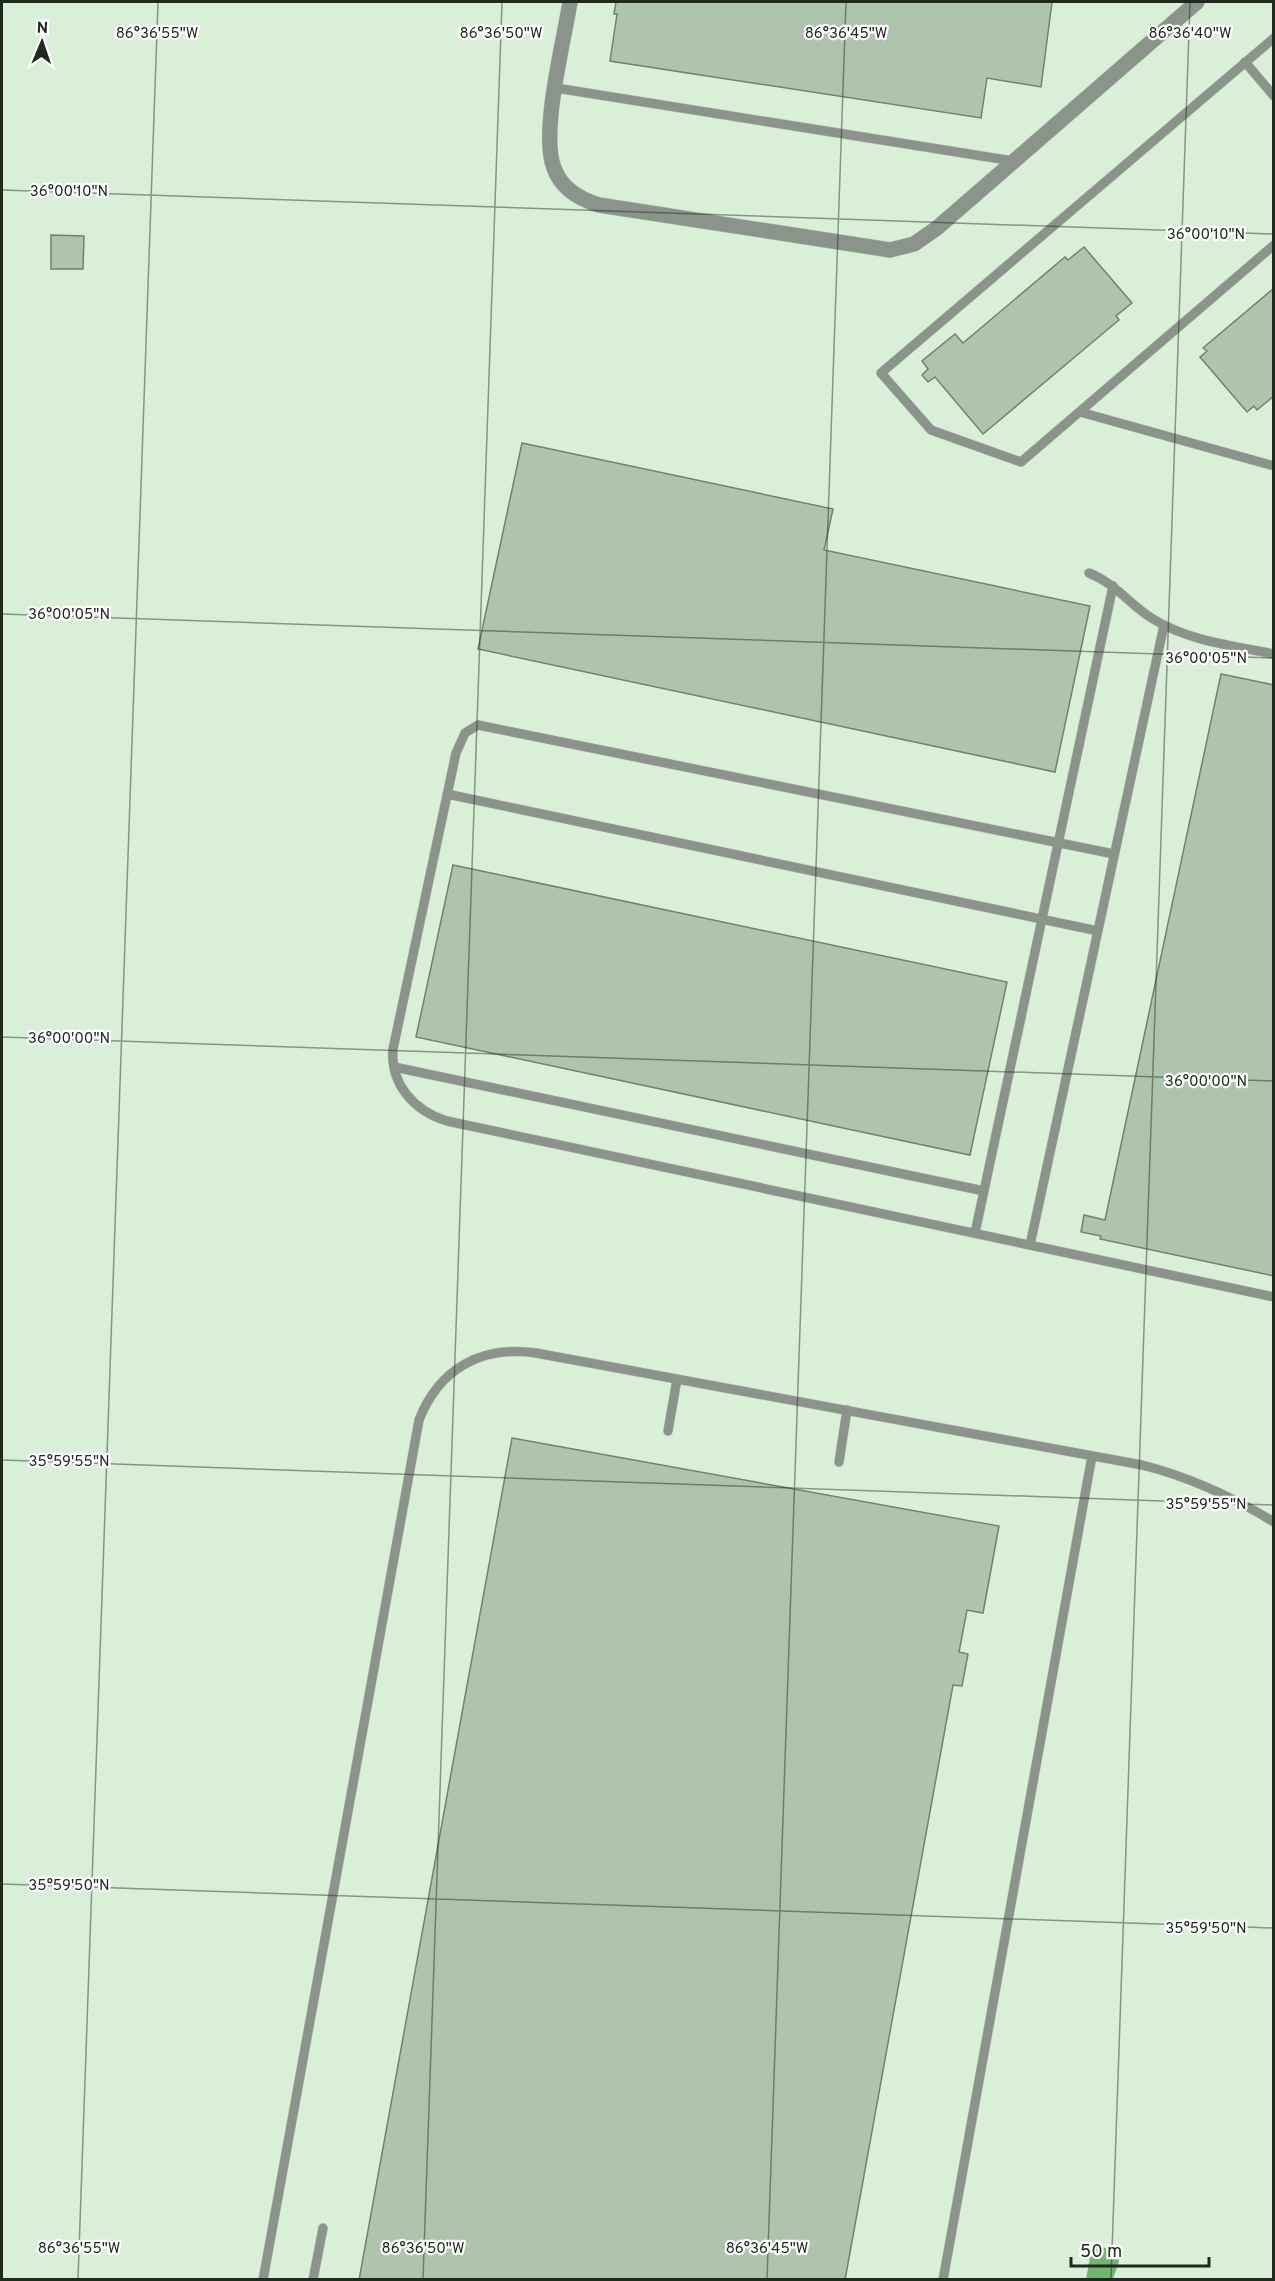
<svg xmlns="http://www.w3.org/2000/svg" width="1275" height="2281" font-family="Overpass,sans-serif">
<rect width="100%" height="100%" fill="#daefd8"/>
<!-- water -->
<path fill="#72b470" d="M1099,2246l19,6 1,9 -6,18h-27l5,-27z"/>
<!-- building -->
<path fill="#afc4ad" stroke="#6f836e" stroke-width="1.5" d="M616,2h436l-11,85 -54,-9 -6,40 -371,-57 7,-47h-3z
M51,235l33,1 -1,33h-32z
M1084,247l48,56 -16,13 3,4 -136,114 -48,-57 -7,5 -6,-7 6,-6 -6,-8 33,-27 8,9 102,-86 3,3z
M1274,288v108l-17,14 -3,-4 -7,6 -47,-55 7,-6 -4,-3z
M522,443l311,66 -9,41 266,56 -35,166 -577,-123z
M1221,674l53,11v591l-174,-37 1,-3 -20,-4 3,-17 21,5z
M453,865l554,117 -37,173 -554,-118z
M512,1438l487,88 -16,87 -16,-3 -8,42 9,2 -6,32 -9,-1 -108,595h-486z"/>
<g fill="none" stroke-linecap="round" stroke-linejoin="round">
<defs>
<path id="lane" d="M1274,38l-393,335 50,57 90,32 253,-217
M1245,62l29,34
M556,88l457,73
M1080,412l194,54
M1089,573c26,10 41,32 64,46 36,22 80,27 121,35
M447,794l651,137
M1114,854l-636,-129 -13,8 -9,20 -63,296c-3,35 21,62 54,72l827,176
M394,1067l590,124
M975,1233l138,-647
M1030,1245l134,-620
M668,1431l9,-52
M839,1462l8,-52
M263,2280l156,-860c20,-51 62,-75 117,-67l606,112c48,12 89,31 132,57
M313,2280l10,-52
M943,2280l149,-824"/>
<path id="street" d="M570,2c-6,39 -30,131 -16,166 7,20 25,31 45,37l291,45 24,-6 23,-16 260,-226"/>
</defs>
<!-- lane casing -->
<use href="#lane" stroke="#b9cbb7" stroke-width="10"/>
<!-- street casing -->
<use href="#street" stroke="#b9cbb7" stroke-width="16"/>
<!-- lane -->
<use href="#lane" stroke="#8b948b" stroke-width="9"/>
<!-- street -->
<use href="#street" stroke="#8b948b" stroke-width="15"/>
</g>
<!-- ticks -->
<path fill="none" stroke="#202820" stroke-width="1.5" stroke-opacity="0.45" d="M2,190l1272,44M2,614l1272,44M2,1037l1272,44M2,1460l1272,45M2,1884l1272,44M78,2280l80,-2278M423,2280l79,-2278M767,2280l79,-2278M1111,2280l79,-2278"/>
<g font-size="15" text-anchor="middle" fill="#202820" stroke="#fff" stroke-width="4.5" stroke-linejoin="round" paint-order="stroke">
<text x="157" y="38">86°36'55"W</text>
<text x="501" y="38">86°36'50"W</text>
<text x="846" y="38">86°36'45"W</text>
<text x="1190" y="38">86°36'40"W</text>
<text x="69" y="196">36°00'10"N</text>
<text x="1206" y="239">36°00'10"N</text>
<text x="69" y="619">36°00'05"N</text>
<text x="1206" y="663">36°00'05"N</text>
<text x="69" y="1043">36°00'00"N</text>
<text x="1206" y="1086">36°00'00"N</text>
<text x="69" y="1466">35°59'55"N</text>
<text x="1206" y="1509">35°59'55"N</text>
<text x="69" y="1890">35°59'50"N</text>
<text x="1206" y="1933">35°59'50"N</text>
<text x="79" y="2253">86°36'55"W</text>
<text x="423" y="2253">86°36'50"W</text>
<text x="767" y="2253">86°36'45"W</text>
</g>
<!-- border -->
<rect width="1275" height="2281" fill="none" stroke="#202820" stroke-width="6"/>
<!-- north arrow -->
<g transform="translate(42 42) rotate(2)" stroke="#ffffff" stroke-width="4.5" paint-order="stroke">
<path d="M0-4.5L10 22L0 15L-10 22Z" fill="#202820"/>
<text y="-9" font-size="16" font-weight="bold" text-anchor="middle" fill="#202820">N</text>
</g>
<!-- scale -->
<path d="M1071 2257v9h138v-9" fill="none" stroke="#202820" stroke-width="3"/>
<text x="1080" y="2257" font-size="18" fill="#202820" stroke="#ffffff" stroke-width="4.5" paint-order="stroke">50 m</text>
</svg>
